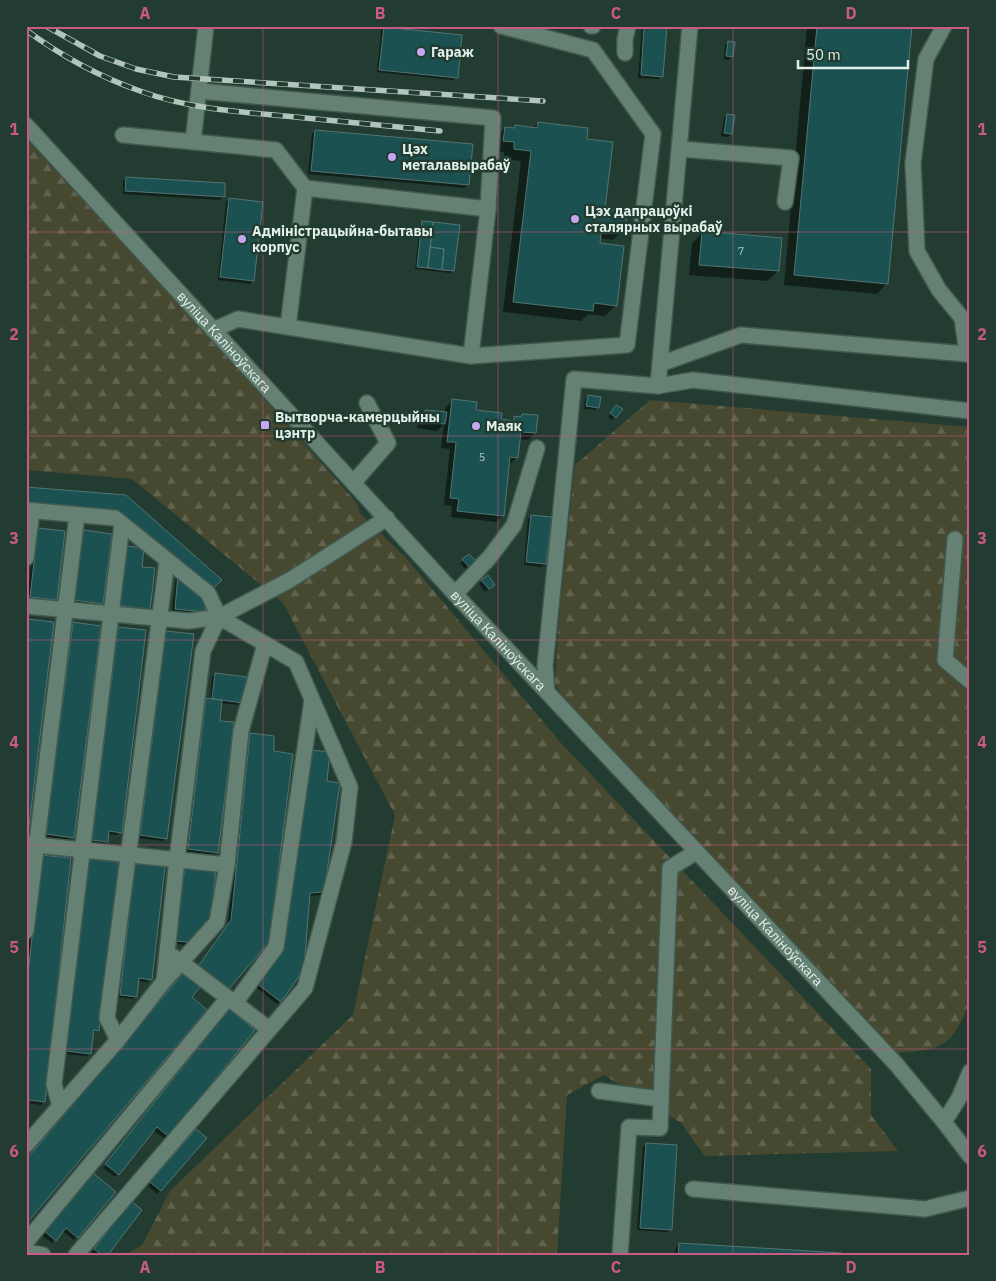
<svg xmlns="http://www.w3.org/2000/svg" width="996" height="1281" font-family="'IBM Plex Sans',sans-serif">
<defs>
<pattern id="forest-firs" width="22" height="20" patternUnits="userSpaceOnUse" patternTransform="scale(1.25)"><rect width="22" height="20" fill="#474830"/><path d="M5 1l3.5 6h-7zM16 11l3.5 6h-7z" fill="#61634e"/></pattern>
</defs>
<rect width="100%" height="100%" fill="#223c31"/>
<!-- forest -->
<path fill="url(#forest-firs)" d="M26,139l155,166 176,198 3,10 47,46 154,184 310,326v46l27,36 -193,5 -24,-33 -77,-48 -37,20 -10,160h-432l17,-10 28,-54 183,-176 42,-200 -112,-212 -151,-124 -106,-9z
M650,400l320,27v575c-19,44 -24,47 -71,51l-19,-15 -314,-335 -11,-20 4,-64 16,-154z"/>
<!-- shadow -->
<path fill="#0007" d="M642,26h24l-4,50 -4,3 -20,-1z
M807,26h103l-23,257 -10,11 -93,-9z
M384,28l72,49 -3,3 -76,-8 4,-41z
M728,42l4,15 -3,3 -5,-1 1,-14z
M727,115l4,19 -3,3 -7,-1 3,-18z
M538,123l48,18 17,69 21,19 -11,11 -14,-2v7l17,60 -11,11 -17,-2 -7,7 -78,-9 18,-151 -17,-2v-7l-11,-1 1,-12 11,-11 8,1 3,-2 17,2z
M315,131l153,54 -3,3 -157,-14 4,-40z
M127,178l96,19 -3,3 -97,-6v-13z
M230,199l23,82 -3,3 -32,-4 8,-78z
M423,222l30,48 -3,3 -35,-4 5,-44z
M703,232l75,39 -11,10 -78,-6 3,-32z
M588,396l10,11 -3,3 -11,-1 1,-10z
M452,401l23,11 25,9 10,1 5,-5 5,1 2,-3 13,18 -7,7 -9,-1 -2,18 -7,7h-2l-5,51 -7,7 -45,-5 1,-11 -8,-1 6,-56 -9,-1 3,-24 -7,7 -20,-3 1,-10 7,-7 20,2v-5z
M613,409l2,8 -3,3 -4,-3z
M531,516l14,47 -3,4 -18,-2 4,-46z
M38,529l18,71 -3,3 -26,-3 8,-68z
M85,532l16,71 -3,4 -26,-4 10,-68z
M469,556l5,5 -9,8 -5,-6z
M141,568l8,41 -3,3 -30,-4z
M178,575l25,36 -3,3 -28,-3 4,-33z
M482,581l8,6 -5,5 -6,-8z
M28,620l-2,213v-212z
M74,624l-1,213 -4,3 -26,-3 27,-210z
M119,628l1,204 -3,3 -9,-1 -1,8 -3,3 -14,-2 26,-212z
M167,632l-1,206 -3,3 -25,-3 26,-203z
M215,674l28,28 -3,3 -19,-2 -3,19 -1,130 -3,3 -28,-3 18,-149 3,-3h3l2,-23z
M250,734l-23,255 -30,-21 31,-44 19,-187z
M308,755l17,27 -2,110 -3,3 -11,1 -29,105 -3,3 -24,-19 26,-27z
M38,859l6,242 -3,4 -13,-2 -2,15v-147z
M89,860l9,170 -4,3h-2l-2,20 -3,3 -23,-2 22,-190z
M135,865l15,114 -3,3 -9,-1 -2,15 -3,3 -16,-2 15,-129z
M185,867l2,74 -3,4 -11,-2 9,-73z
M226,1013l-58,123 -3,3 -12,-9 -38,47 -12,-9z
M193,1134l13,4 -49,56 -9,-8z
M646,1144l25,85 -4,3 -30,-2 6,-83z
M115,1192l-41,48 -12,-9 -10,12 -12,-9z
M128,1206l-22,49h-11l-3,-3z
M679,1244l162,11h-166l1,-8z"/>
<!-- building -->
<path fill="#1b5251" stroke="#537472" d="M644,26h23l-4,51 -22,-2z
M817,26h95l-24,258 -94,-9z
M384,27l78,8 -4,43 -79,-8z
M728,41l7,1 -2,15 -7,-1z
M727,114l8,1 -3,19 -8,-1z
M538,122l50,6 -1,11 26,3 -8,67 22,2 -2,19 -23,-3 -2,16 24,3 -7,60 -23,-3 -1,8 -80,-9 18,-151 -17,-2v-7l-11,-1 2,-14 10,1v-3l22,3z
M315,130l158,14 -4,41 -158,-14z
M126,177l99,6v14l-100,-6z
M229,198l34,4 -9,79 -34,-4z
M422,221l11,1 -5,46 -11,-1z
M433,222l27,3 -6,46 -12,-1 2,-21 -14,-2z
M702,231l80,7 -3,33 -80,-6z
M430,247l14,2 -2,21 -14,-2z
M588,395l13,2 -2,11 -13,-2z
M452,399l25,3 -1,8 26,3 -1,6 13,2v-5l7,1 1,-3 16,1 -2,18 -15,-1 -3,26 -8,-1 -6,59 -47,-5 2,-12 -9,-1 6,-56h-9z
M616,405l7,4 -7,9 -6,-5z
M425,410l22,2 -2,12 -22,-2z
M26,487l100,8 96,85 -12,11 -91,-80 -93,-8z
M531,515l21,2 -6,47 -20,-2z
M38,528l27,3 -8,69 -27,-3z
M84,530l28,4 -9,70 -29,-4z
M126,546l18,2 -2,19 13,1 -5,42 -32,-5z
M469,554l7,7 -7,6 -7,-8z
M178,574l28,21 -1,17 -30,-3z
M488,575l7,10 -6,4 -8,-9z
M27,619l27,3 -26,212h-2z
M73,622l28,4 -27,212 -28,-4z
M118,627l28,3 -24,203 -13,-2 -1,11 -16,-2z
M166,631l28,3 -27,205 -27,-4z
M215,673l32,4 -3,26 -32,-4z
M206,698l16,2 -2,21 14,1 -16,131 -30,-4z
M250,733l24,3v15l19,3 -24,188 -41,48 -29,-25 32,-45z
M311,750l19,2 -3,29 13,2 -16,109 -14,1 -6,76 -23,33 -26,-20 27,-29z
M41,855l30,3 -26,244 -16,-2 -3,30v-138z
M89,859l30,3 -20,169 -5,-1 -3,24 -25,-3z
M135,863l30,4 -13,113 -13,-2 -2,19 -17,-2z
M185,866l31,3 -5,47 -23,26 -13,-1z
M185,971l17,14 -10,12 15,13 -181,214v-64z
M229,1009l26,21 -86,107 -12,-10 -38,48 -14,-11z
M196,1129l11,9 -46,53 -11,-9z
M646,1143l31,2 -5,85 -32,-2z
M92,1172l24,20 -38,46 -12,-10 -10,13 -13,-11z
M131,1201l11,9 -34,45h-6l-8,-6z
M679,1243l163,10v2h-164z"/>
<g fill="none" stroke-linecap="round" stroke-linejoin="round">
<defs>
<g id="minor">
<path d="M591,26h2"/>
<path d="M944,26l-18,33 -13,104 4,88 22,39 23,28 5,36 3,1"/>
<path d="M625,53v-14l3,-13"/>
<path d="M199,91l294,27 -5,91 -17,147"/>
<path id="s1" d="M26,125l429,469 441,470 48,58 26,34"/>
<path d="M123,135l153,15 29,38 183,21"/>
<path d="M193,142l13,-116"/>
<path d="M680,149l111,9 -6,44"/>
<path d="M288,327l17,-139"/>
<path d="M213,330l25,-11 233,37 156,-11 26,-211 -60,-84 -92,-24"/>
<path d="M660,364l81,-29 226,19"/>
<path d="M658,386l32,-360"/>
<path d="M354,482l34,-39 -21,-40"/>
<path d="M26,510l89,8 93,75 11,24 77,45 54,125 -6,55 -39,146 -229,267"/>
<path d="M955,539l-10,121 25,21"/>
<path d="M26,558l6,-47"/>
<path d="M455,594l34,-36 25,-33 23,-77"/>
<path d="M26,606l163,15 30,-4 71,-37 97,-62"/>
<path d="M547,692l-2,-26 29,-287 84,7 35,-6 277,31"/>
<path d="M26,844l201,21"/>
<path d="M26,931l51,-416"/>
<path d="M174,957l95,72"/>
<path d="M164,981l53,-59 10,-57 14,-134 24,-87"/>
<path d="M235,1003l41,-56 36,-247"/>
<path d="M118,1040l-11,-22 60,-457"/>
<path d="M599,1091l62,8"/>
<path d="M60,1106l-6,-22 68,-560"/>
<path d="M944,1122l15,-24 11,-26"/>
<path d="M26,1145l92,-105 46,-59 13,-122 26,-208 16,-34"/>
<path d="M693,1189l232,20 45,-11"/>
<path d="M26,1242l202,-244"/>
<path d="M26,1252l17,3"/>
<path d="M620,1255l9,-128 31,1 10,-260 26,-16"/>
</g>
</defs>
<!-- minor casing -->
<use href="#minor" stroke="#41584f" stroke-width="18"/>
<!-- minor -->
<use href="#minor" stroke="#658173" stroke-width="15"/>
<defs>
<path id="rail" d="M46,26l54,30 36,13 38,8 369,24
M26,30c34,25 74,47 114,61 46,17 96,21 145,25 52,5 104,10 155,15"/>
</defs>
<!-- rail casing -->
<use href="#rail" stroke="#b2c4bb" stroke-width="5.5"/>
<!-- rail -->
<use href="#rail" stroke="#223c31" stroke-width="4" stroke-dasharray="11" stroke-linecap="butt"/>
</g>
<!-- grid -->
<path fill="none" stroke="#cb5985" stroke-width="1" stroke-opacity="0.55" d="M263,26v1229M498,26v1229M733,26v1229M26,232h944M26,436h944M26,640h944M26,845h944M26,1049h944"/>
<!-- markers -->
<g fill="#c4a7f1" stroke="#223c31" stroke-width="2">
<circle cx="421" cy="52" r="5"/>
<circle cx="392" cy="157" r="5"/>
<circle cx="575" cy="219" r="5"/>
<circle cx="242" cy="239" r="5"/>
<rect x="260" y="420" width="10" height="10" rx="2.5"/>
<circle cx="476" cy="426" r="5"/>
</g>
<g text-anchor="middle" stroke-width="5" stroke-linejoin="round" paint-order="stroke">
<!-- number labels -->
<g font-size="11" fill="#b0c8c2">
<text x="741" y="255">7</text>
<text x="482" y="461">5</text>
</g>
<!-- poi labels -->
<g font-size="14" font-weight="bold" fill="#e1f0e8" stroke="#223c31" text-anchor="start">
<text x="431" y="57">Гараж</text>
<text x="402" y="154">Цэх<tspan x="402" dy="16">металавырабаў</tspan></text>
<text x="585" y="216">Цэх дапрацоўкі<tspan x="585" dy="16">сталярных вырабаў</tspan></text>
<text x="252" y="236">Адміністрацыйна-бытавы<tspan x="252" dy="16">корпус</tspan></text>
<text x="275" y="422">Вытворча-камерцыйны<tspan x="275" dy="16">цэнтр</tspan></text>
<text x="486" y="431">Маяк</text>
</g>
<!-- street labels -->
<g font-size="14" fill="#e1f0e8" stroke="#223c31">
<text dy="5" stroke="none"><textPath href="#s1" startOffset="294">вуліца Каліноўскага</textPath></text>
<text dy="5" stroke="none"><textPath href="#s1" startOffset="699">вуліца Каліноўскага</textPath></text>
<text dy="5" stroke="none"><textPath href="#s1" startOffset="1104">вуліца Каліноўскага</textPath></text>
</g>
</g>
<!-- border -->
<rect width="996" height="1281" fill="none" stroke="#223c31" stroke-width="55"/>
<!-- scale -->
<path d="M798 60v8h110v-8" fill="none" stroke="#e1f0e8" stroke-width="2.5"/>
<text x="806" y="60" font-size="15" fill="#e1f0e8" stroke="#223c31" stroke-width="4" paint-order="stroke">50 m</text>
<rect x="28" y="28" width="940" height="1226" fill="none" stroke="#cb5985" stroke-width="2"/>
<g font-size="16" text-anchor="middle" font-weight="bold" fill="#cb5985">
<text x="145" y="19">A</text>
<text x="380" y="19">B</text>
<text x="616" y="19">C</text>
<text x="851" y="19">D</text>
<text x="14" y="135">1</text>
<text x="982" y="135">1</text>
<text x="14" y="340">2</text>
<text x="982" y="340">2</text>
<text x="14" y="544">3</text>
<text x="982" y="544">3</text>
<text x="14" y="748">4</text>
<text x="982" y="748">4</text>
<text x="14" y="953">5</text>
<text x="982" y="953">5</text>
<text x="14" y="1157">6</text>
<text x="982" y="1157">6</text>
<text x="145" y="1273">A</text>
<text x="380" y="1273">B</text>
<text x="616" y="1273">C</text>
<text x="851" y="1273">D</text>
</g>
</svg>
